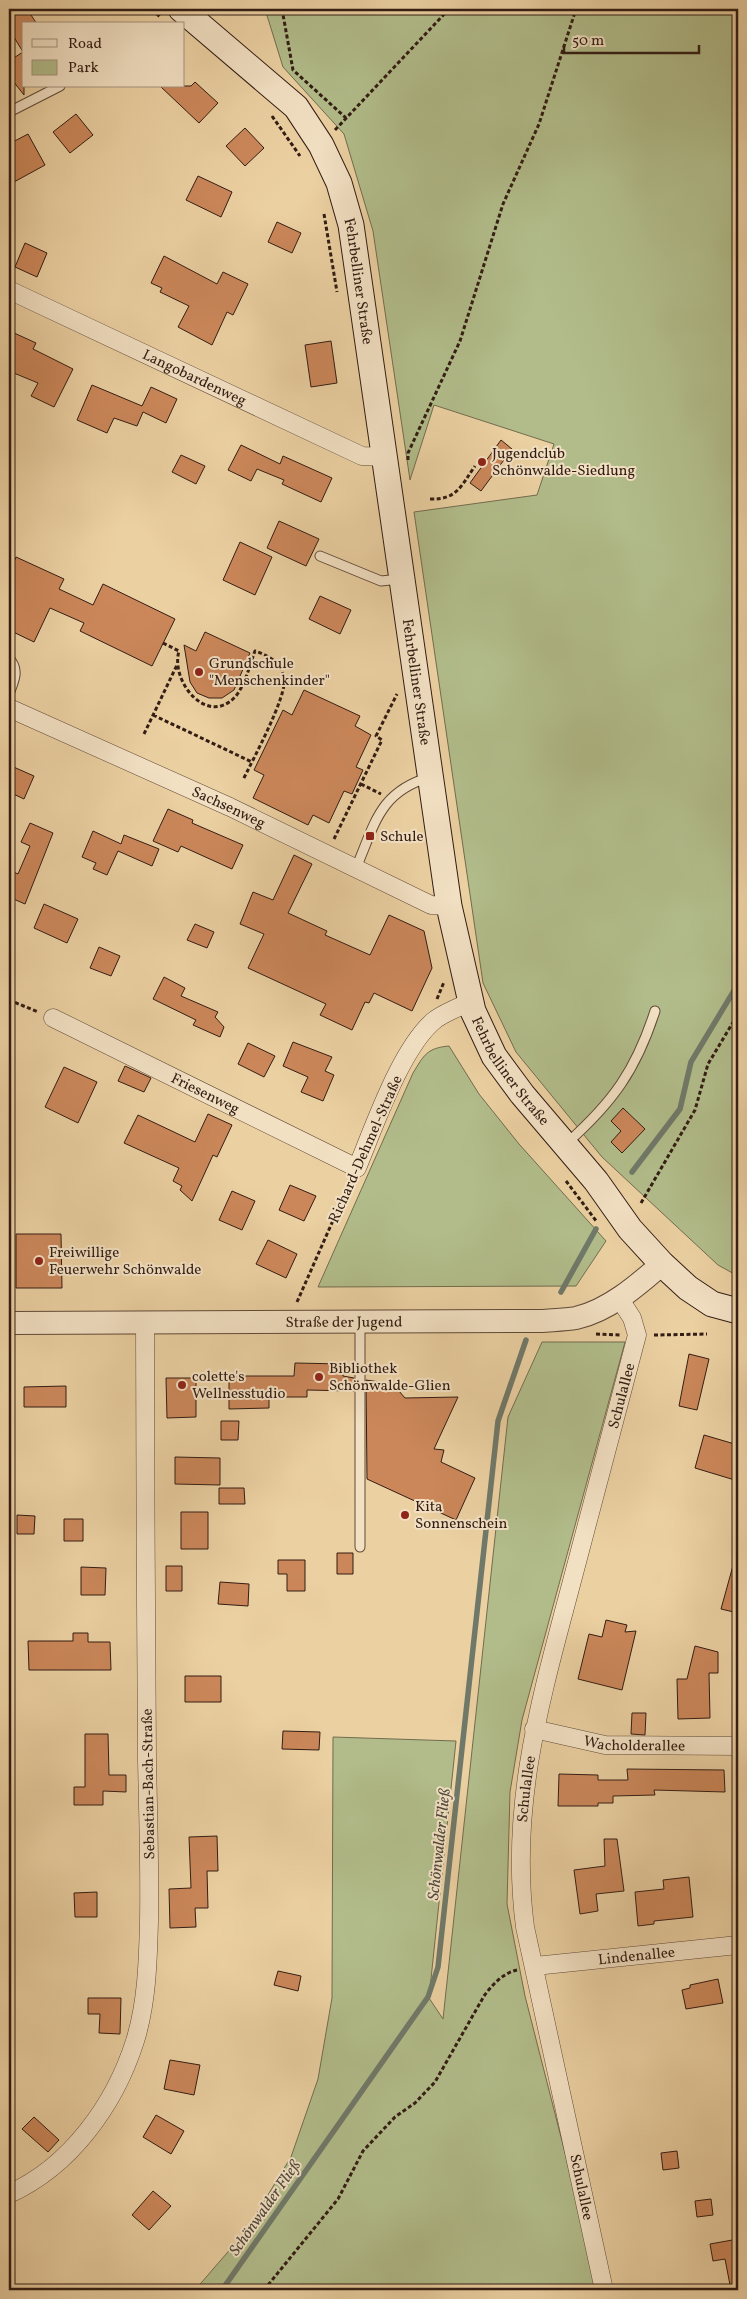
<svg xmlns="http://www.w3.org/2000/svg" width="747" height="2299" font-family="Vollkorn,serif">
<rect width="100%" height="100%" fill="#ebd0a2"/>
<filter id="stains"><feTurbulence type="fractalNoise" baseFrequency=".004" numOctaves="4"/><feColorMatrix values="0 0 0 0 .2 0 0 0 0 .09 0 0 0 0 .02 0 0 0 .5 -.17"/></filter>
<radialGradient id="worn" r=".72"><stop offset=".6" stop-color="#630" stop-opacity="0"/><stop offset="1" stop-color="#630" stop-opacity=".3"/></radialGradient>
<!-- green -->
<path fill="#b1bc8a" stroke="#726c4e" d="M265,9h473v1267l-20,-11 -116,-108 -86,-105 -33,-69 -69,-471 123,-17 17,-51 -120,-39 -24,75 -37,-249 -29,-97 -61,-67z
M449,1046l30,48 40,50 87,97 -30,45 -258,1 95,-214c11,-18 14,-25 36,-27z
M542,1342h83l-103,378 -12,72 -3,112 18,92 75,294h-405l51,-59 45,-74 27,-78 14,-81 1,-261 123,4 -27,257 14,21 65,-602z"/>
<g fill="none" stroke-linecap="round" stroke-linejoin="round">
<!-- stream -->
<path stroke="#707969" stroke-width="5.5" d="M632,1172l48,-63 11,-47 47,-78
M561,1292l35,-63
M222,2290l206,-293 10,-30 60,-546 28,-81"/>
</g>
<!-- building -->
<path fill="#cb875a" stroke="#321c13" d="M9,9h18l10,15h-13v71l-15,-19v-15l14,-9 -14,-23z
M195,82l23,21 -19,20 -39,-37h31z
M76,114l17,21 -23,18 -17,-21z
M245,128l19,20 -19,18 -19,-20z
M28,134l17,31 -31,17 -5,-10v-28z
M198,176l34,16 -11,25 -35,-17z
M277,222l24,11 -9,20 -24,-11z
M25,243l22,10 -10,24 -22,-10z
M164,256l53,28 6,-12 25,12 -15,31 -6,-3 -15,33 -34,-18 11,-21 -29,-14 2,-4 -11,-5z
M12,332l24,11 -3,6 40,20 -19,38 -23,-11 7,-13 -29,-12v-30z
M331,341l6,42 -26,4 -6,-42z
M92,385l50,21 9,-19 26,12 -11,24 -23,-11 -6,14 -23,-8 -7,15 -30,-13z
M501,440l11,9 -31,42 -11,-8z
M241,445l39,19 3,-8 49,22 -11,24 -39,-18 2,-4 -27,-11 -6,12 -23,-11z
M181,455l24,11 -9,18 -24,-12z
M279,521l40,18 -13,27 -39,-18z
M240,542l32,15 -17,38 -32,-15z
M16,557l48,22 -5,10 34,16 10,-21 72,35 -23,47 -72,-35 4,-8 -34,-15 -16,34 -25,-12v-57z
M320,596l31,14 -11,24 -31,-15z
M205,632l45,21 -16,37 -12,8h-13l-12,-5 -7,-11 -6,-37 12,6z
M304,690l56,26 -5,10 16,9 -15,32 7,3 -11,24 -8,-3 -15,32 -16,-8 -5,10 -55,-27 11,-23 -10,-5 29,-60 9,5z
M9,765l25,11 -10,23 -15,-7z
M168,809l25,11 -1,3 51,22 -11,24 -51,-23 -3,6 -25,-11z
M30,823l23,10 -28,71 -16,-7v-27l9,4 12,-28 -9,-4z
M93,831l28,13 3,-9 35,14 -7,17 -34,-15 -11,24 -14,-6 3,-6 -14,-6z
M294,855l18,9 -24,49 39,18 -2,4 45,20 19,-40 35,16 8,37 -20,43 -38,-18 -5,10 -4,-1 -13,28 -32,-15 6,-11 -78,-36 16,-34 -24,-10 13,-32 20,8z
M44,904l34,15 -11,24 -33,-15z
M195,924l19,8 -7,16 -20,-8z
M99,947l21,9 -9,20 -21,-8z
M164,977l21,11 -4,8 37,16 -3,5 9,10 -4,10 -27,-12 3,-5 -43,-21z
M293,1042l39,15 -7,14 9,4 -11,26 -22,-9 7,-15 -25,-11z
M248,1043l27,13 -11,21 -26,-13z
M125,1066l26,12 -7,14 -26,-11z
M64,1067l33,15 -19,41 -33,-16z
M623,1108l22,21 -23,24 -11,-11 10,-11 -10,-10z
M208,1114l24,11 -15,32 -4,-2 -21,46 -12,-11 2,-4 -9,-5 6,-13 -55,-25 14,-28 57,27z
M290,1185l26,11 -12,25 -25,-11z
M232,1191l23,10 -13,29 -23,-10z
M16,1234h45l1,54h-46z
M268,1240l29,14 -11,24 -30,-14z
M689,1354l20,5 -12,51 -18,-4z
M295,1363l48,1v12l11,2v13l-47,-1v7h-38v11l-40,1v-33h65z
M166,1378h30v39l-29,1z
M366,1380l27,4 12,14 53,-1 -24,52 10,1 -3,12 34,16 -19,42 -89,-41z
M66,1386v21h-42v-20z
M221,1421h18l-1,19h-17z
M704,1435l34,10v36l-43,-13z
M175,1457l45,1v27l-45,-1z
M219,1488h25l1,16h-26z
M181,1512h27v37h-27z
M17,1515l18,1 -1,18h-17z
M64,1519h19v22h-19z
M337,1553h16v21h-16z
M278,1560h27v31h-18v-17h-9z
M734,1562h4v51l-17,-4z
M166,1566h16v25h-16z
M81,1567l25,1 -1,27h-24z
M220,1582l29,2 -1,22 -30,-2z
M606,1620l21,5 -2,7 11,-1 -14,59 -44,-11 11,-45 13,3z
M73,1633h15v9h22l1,28h-82l-1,-29h45z
M695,1646l23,6v21h-9l1,45 -32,1 -1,-40h10z
M185,1676h36v26h-36z
M632,1713h14l-1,22 -14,-1z
M283,1731l37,1 -1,18 -37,-1z
M85,1734h23l1,41h17v17l-23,-1v14h-29v-18h11z
M627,1769l97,1 1,22 -71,-2 1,5 -42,1v7h-15v3h-40l1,-32 39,1v5h30z
M217,1836l1,35h-11l1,37h-13l1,19 -26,1 -1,-39 22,-1 -2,-51z
M604,1839h13l7,52 -28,3 2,17 -18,3 -6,-44 31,-4z
M689,1877l4,40 -39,4v3l-16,2 -3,-34 29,-3 -1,-9z
M97,1892v25h-22l-1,-24z
M278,1971l23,5 -3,15 -24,-6z
M718,1979l5,24 -37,6 -4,-19 8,-2v-3z
M88,1998h33l-1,36 -21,-1 1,-19h-12z
M170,2060l30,5 -6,30 -30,-6z
M156,2115l28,16 -13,23 -28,-17z
M34,2117l25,23 -11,12 -26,-23z
M677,2151l2,17 -16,2 -2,-17z
M153,2191l18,15 -22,24 -17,-15z
M711,2199l2,16 -16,2 -2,-16z
M738,2239v51h-7l-6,-31 -12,2 -3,-17z"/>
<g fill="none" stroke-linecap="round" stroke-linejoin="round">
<defs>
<path id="service" d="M9,112l51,-26
M320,556l61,25 19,-2
M9,658c11,13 5,22 0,36
M356,868c19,-44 23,-76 74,-91
M567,1143c46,-41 69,-73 88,-132
M360,1321v226"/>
<g id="minor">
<path id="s1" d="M9,290l353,166 21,1"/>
<path id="s2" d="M9,708l221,99 201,98 18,1"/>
<path id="s3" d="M53,1018l304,150c17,-41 45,-123 79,-149 10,-7 23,-12 34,-17"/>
<path id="s4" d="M534,1729l71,16 133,1"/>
<path id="s5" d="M535,1966l203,-21"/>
<path d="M9,2194c62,-28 106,-90 126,-153 12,-38 13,-81 14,-120 1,-54 -1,-108 -2,-162 -2,-146 -1,-291 -2,-437"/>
<path id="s6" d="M604,2290l-79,-363c-16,-122 16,-229 47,-346 22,-82 44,-164 65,-246l-5,-17 -13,-20"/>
</g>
<g id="tertiary">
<path id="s7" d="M9,1323l532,-2c11,-1 24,-1 35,-3 32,-7 62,-33 86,-54"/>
</g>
<g id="secondary">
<path id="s8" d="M181,9l115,98 25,38 18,38 12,42 98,681 24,105 21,45 28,38 74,87 34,48 32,35 26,24 24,16 26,7"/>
</g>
</defs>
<!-- service casing -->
<use href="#service" stroke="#604937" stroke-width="11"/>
<!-- minor casing -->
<use href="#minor" stroke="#604937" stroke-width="19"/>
<!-- tertiary casing -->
<use href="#tertiary" stroke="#604937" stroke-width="24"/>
<!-- secondary casing -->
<use href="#secondary" stroke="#321c13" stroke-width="27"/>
<!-- path -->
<path stroke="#321c13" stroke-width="3" stroke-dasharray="4 2.5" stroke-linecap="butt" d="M152,9l8,8
M282,9l11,61 53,48
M272,116l28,40
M335,130l114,-121
M324,214l13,78
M408,460v-7l52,-112 43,-137 36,-80 37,-115
M430,499c27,1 31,-13 45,-33
M163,643l16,8c-9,30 28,76 56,46 10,-11 15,-33 20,-46 14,5 26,11 29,27 4,17 -32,83 -41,102
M153,715l99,47
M144,734l33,-69
M361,784l20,10
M334,839l48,-99 -6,-4 21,-42
M437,999l7,-17
M9,1000l29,12
M566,1181l31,41
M641,1203l54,-93 13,-46 30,-50
M9,1297v2
M297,1302l53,-120
M596,1334l24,1
M654,1335l53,-1
M264,2290l74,-91 25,-48 32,-34 20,-14 20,-21 49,-86c8,-11 19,-23 33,-26"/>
<!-- service -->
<use href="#service" stroke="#f2e0c3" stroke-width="9"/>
<!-- minor -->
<use href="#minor" stroke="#f2e0c3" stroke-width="18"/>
<!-- tertiary -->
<use href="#tertiary" stroke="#f2e0c3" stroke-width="22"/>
<!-- secondary -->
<use href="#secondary" stroke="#f2e0c3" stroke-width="25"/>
</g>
<!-- markers -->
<g fill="#8f2418" stroke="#f2e0c3" stroke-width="2">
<circle cx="482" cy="462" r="5"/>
<circle cx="199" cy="672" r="5"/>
<rect x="365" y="831" width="10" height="10" rx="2.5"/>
<circle cx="39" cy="1261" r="5"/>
<circle cx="319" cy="1377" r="5"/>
<circle cx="182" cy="1385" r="5"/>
<circle cx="405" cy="1515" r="5"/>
</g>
<g text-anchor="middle" stroke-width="4" stroke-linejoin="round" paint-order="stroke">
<!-- street labels -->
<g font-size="15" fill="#321c13" stroke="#f2e0c3">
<text dy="5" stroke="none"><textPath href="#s8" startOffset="339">Fehrbelliner Straße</textPath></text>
<text dy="5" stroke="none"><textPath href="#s1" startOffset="205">Langobardenweg</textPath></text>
<text dy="5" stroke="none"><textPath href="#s8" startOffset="744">Fehrbelliner Straße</textPath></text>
<text dy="5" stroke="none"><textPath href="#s2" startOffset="241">Sachsenweg</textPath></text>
<text dy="5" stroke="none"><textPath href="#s8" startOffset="1149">Fehrbelliner Straße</textPath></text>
<text dy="5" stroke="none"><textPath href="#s3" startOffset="170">Friesenweg</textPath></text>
<text transform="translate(365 1149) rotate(-66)" y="5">Richard-Dehmel-Straße</text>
<text dy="5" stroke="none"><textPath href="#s7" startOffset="335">Straße der Jugend</textPath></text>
<text dy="5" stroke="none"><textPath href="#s6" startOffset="915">Schulallee</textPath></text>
<text dy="5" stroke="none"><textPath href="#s4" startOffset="102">Wacholderallee</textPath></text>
<text transform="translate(148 1784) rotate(-91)" y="5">Sebastian-Bach-Straße</text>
<text dy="5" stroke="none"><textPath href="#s6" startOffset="510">Schulallee</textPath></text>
<text dy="5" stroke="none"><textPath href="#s5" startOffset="102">Lindenallee</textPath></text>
<text transform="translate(582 2187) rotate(78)" y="5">Schulallee</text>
</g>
<!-- poi labels -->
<g font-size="15" fill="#321c13" stroke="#f2e0c3" text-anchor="start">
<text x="492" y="458">Jugendclub<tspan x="492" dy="17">Schönwalde-Siedlung</tspan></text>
<text x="209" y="668">Grundschule<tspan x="209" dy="17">"Menschenkinder"</tspan></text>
<text x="380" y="841">Schule</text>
<text x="49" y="1257">Freiwillige<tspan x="49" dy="17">Feuerwehr Schönwalde</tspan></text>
<text x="329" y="1373">Bibliothek<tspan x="329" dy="17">Schönwalde-Glien</tspan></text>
<text x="192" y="1381">colette's<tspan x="192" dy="17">Wellnesstudio</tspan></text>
<text x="415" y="1511">Kita<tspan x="415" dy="17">Sonnenschein</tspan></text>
</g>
<!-- water labels -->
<g font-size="16" font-style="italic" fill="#514a3e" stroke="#f2e0c3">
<text transform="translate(438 1844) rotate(-84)" y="6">Schönwalder Fließ</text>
<text transform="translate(264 2207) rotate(-55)" y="6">Schönwalder Fließ</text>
</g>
</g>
<!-- margin -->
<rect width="747" height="2299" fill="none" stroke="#ebd0a2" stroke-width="30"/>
<rect x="10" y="10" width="727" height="2279" fill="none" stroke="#321c13" stroke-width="2.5"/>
<rect x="15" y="15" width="717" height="2269" fill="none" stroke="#321c13"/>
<!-- legend -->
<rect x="22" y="22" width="162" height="65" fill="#f2e0c3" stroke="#a5927d"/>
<rect x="32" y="39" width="25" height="8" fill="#f2e0c3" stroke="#a5927d"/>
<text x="68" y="48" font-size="15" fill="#321c13">Road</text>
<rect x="32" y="60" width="25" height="15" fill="#b1bc8a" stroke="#a5927d"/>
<text x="68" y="72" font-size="15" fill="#321c13">Park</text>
<!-- scale -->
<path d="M564 45v8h135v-8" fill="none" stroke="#321c13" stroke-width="2.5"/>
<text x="572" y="45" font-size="15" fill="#321c13" stroke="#f2e0c3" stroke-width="4" paint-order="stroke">50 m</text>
<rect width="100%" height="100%" filter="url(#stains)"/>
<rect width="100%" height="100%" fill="url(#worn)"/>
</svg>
